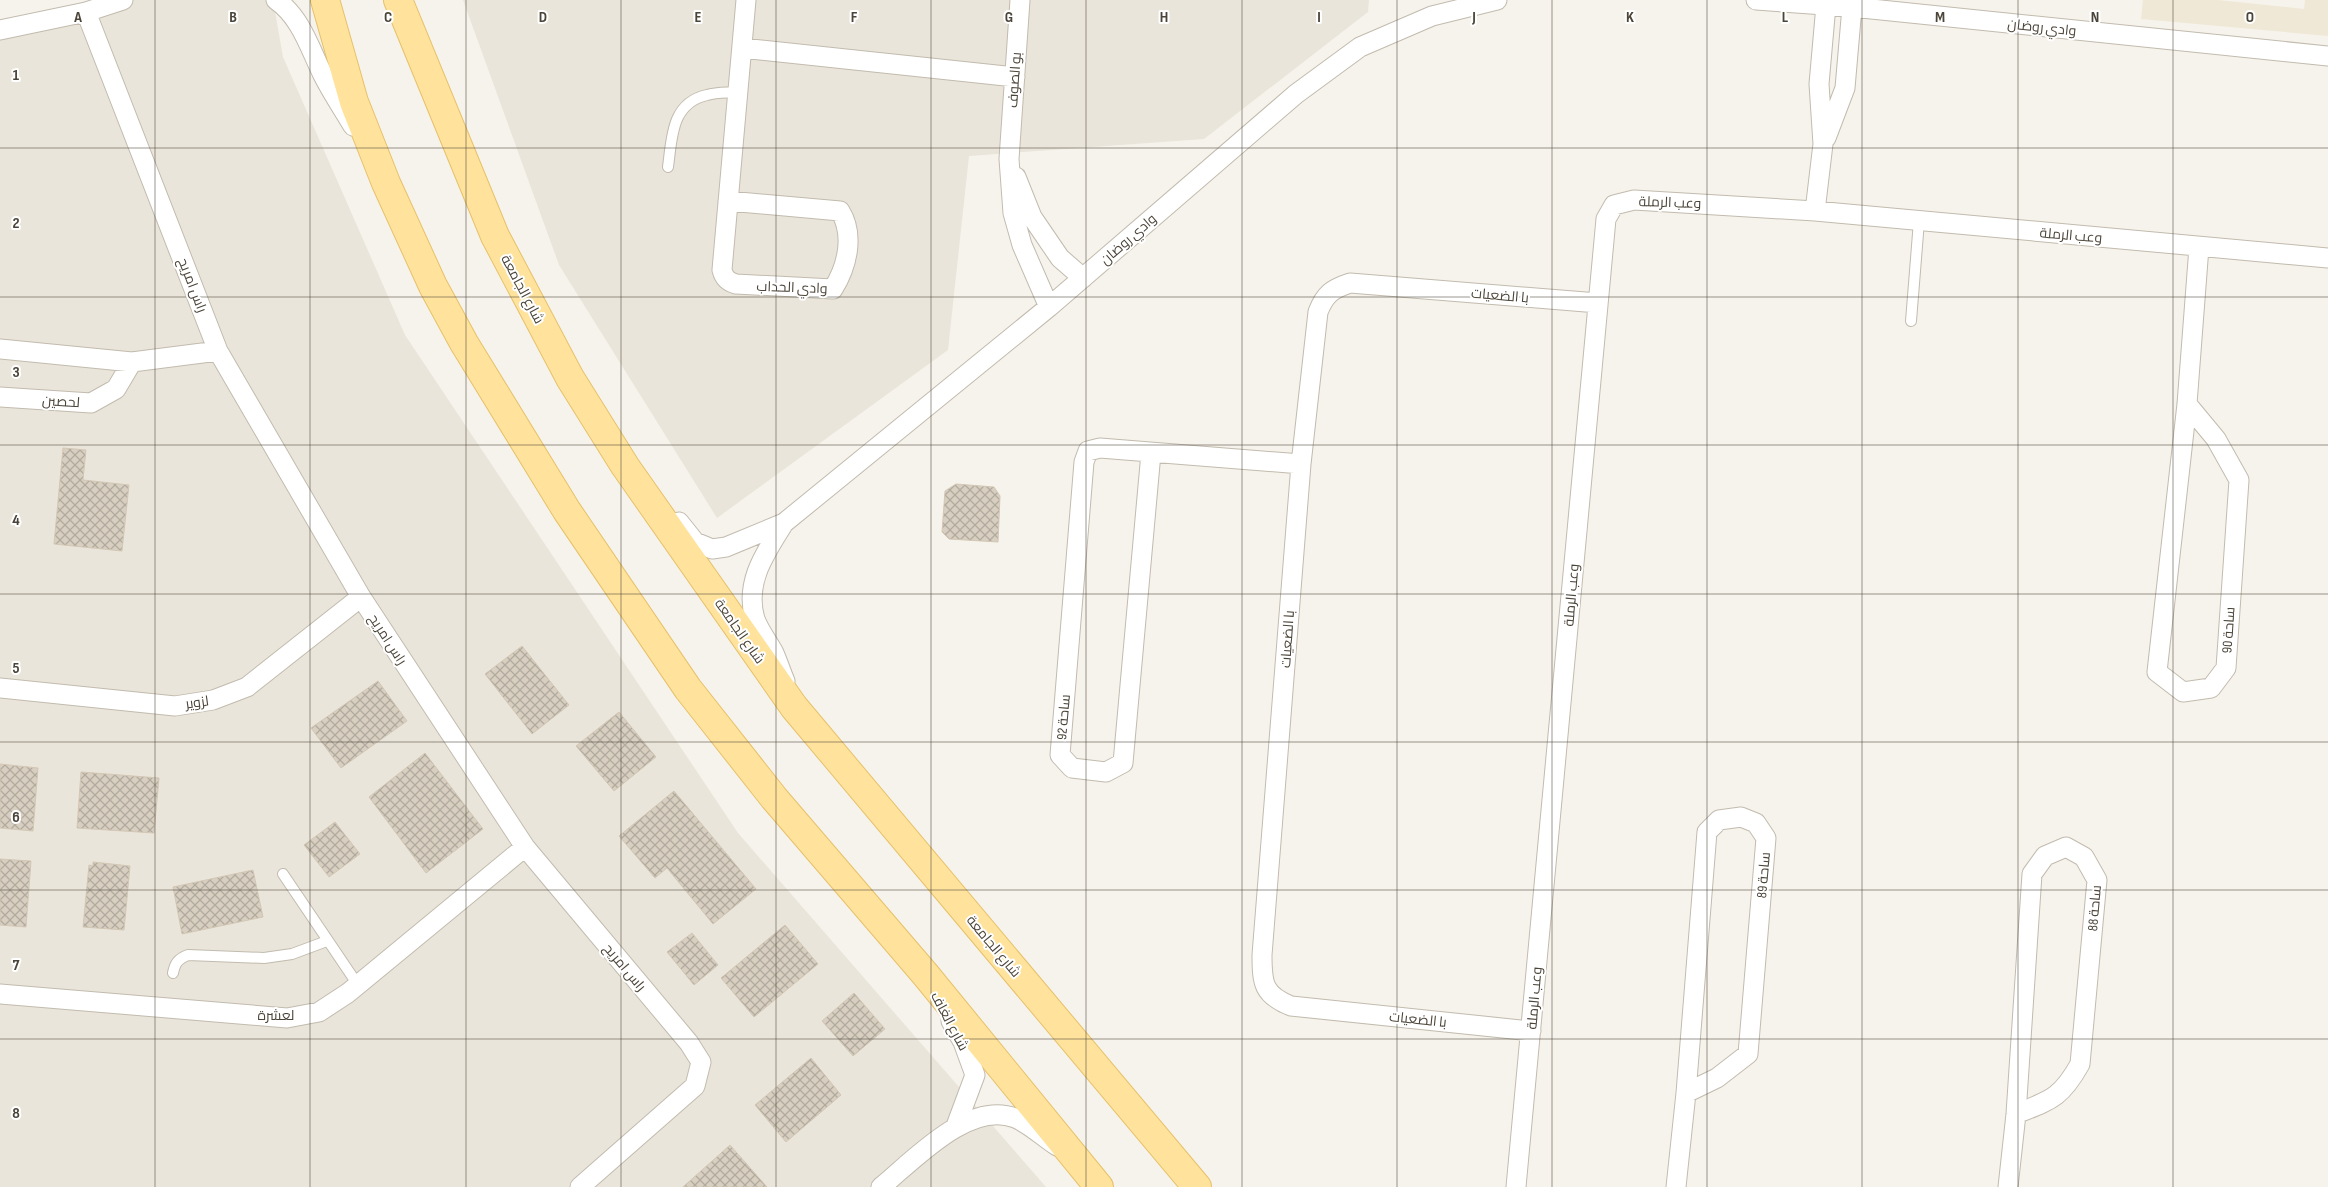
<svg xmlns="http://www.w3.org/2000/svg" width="2328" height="1187" font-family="'Sofia Sans Condensed',Cairo,sans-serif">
<defs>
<pattern id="building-cross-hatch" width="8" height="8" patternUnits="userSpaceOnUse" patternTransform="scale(1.25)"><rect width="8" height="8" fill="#d8cfc1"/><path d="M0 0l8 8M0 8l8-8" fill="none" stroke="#b1aa9e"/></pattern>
</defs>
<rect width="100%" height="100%" fill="#f6f3ec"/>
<!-- residential -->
<path fill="#eae5da" d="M95,0h178l10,57 122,278 333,498 308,354h-1046v-1161z
M463,0h906l-1,12 -164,127 -235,17 -21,194 -231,168 -158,-253z"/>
<!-- education -->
<path fill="#efe8d6" d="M2143,0h75l86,9 1,-9h23v36l-187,-17z"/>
<!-- building -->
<path fill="url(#building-cross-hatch)" stroke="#d3c7b4" d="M63,448l23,2 -3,30 46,5 -7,66 -68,-7z
M956,484l38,3 6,9 -2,46 -49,-3 -7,-7 3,-41z
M522,646l47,59 -37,29 -47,-60z
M378,681l29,40 -66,47 -30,-40z
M619,712l37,45 -42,34 -38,-45z
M425,753l58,76 -57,44 -57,-76z
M0,764l38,4 -5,63 -33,-3z
M81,772l78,6 -5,55 -77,-5z
M674,791l82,98 -43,35 -46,-56 -12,10 -36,-42z
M335,822l25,32 -31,23 -25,-32z
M0,859l31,2 -5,66 -26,-2z
M93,862l37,4 -6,64 -41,-3 6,-62 4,1z
M253,870l10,47 -81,17 -9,-47z
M785,925l33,39 -64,53 -33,-39z
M692,933l26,32 -24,20 -27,-33z
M854,993l31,36 -32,27 -31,-35z
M811,1058l30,37 -55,47 -31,-37z
M730,1145l37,42h-84z"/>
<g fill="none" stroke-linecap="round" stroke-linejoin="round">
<defs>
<path id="lane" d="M668,167c4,-29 3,-64 39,-72 10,-3 21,-2 31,-3
M1911,321l8,-100
M283,874l75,111
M173,973c2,-10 5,-14 15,-18l76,3 28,-4 35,-13"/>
<path id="street" d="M276,0c25,17 34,49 47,75 9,18 20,34 30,51
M1020,0l-11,159 4,54 9,32 27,62
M1756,0l96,7 476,49
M86,12l132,339 143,246 164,250 164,196 12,19 -6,24 -115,101
M0,30l86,-18 37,-12
M742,48l273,29
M1826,138l19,-50 7,-81
M1016,177l16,40 28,41 23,20
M728,201l112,10c15,24 7,56 -7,78l-97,-5c-8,-2 -12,-6 -14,-14l24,-270
M1815,211l8,-67 -4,-60 7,-79
M0,349l132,13 86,-11
M0,397l91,6 25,-14 16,-27
M2187,404l29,35 23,41 -13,188 -15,20 -28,4 -26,-20 30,-268 12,-157
M1151,453l-28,310 -17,9 -34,-4 -12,-13 24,-293 4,-11 12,-3 201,16
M679,522l16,20 17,7 14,-2 58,-24 265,-216 247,-213 64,-47 72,-31 65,-16
M784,523c-18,29 -40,59 -29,96 4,11 13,23 19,34 4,9 7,19 11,28
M0,688l175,18 38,-6 34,-13 114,-90
M0,994l287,24 32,-6 29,-19 177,-146
M951,1021l12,21 12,33 -19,51
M1531,1031l-240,-25c-28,-11 -29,-23 -29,-51l39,-491 17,-152c7,-18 14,-23 32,-29l248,20
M881,1187c33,-27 88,-87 134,-69 15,6 29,20 42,28
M1516,1187l90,-968 8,-14 20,-5 181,11 513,47
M1676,1187l10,-94 21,-261 12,-12 22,-3 15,6 10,15 -18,216 -31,24 -31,15
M2008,1187l8,-73 16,-240 13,-18 21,-9 18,10 13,23 -17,184c-19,34 -29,36 -64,50"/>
<path id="primary" d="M325,0l29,102 32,81 47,103 31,57 103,168 121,178 86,109 151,176 174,213
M398,0l97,236 75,142 55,88 169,241 403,480"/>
</defs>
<!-- lane casing -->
<use href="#lane" stroke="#c2bbae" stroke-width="12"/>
<!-- street casing -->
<use href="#street" stroke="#c2bbae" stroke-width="21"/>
<!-- primary casing -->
<use href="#primary" stroke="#e6c16a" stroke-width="30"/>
<!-- lane -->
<use href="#lane" stroke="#fff" stroke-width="10"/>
<!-- street -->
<use href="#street" stroke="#fff" stroke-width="19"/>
<!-- primary -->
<use href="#primary" stroke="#ffe39c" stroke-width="28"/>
</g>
<!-- grid -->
<path fill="none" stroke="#4b4439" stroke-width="1" stroke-opacity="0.55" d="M155,0v1187M310,0v1187M466,0v1187M621,0v1187M776,0v1187M931,0v1187M1086,0v1187M1242,0v1187M1397,0v1187M1552,0v1187M1707,0v1187M1862,0v1187M2018,0v1187M2173,0v1187M0,148h2328M0,297h2328M0,445h2328M0,594h2328M0,742h2328M0,890h2328M0,1039h2328"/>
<g text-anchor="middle" stroke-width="4" stroke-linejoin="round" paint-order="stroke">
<!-- street labels -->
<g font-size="14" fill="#4b4439" stroke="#fff">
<text transform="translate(2042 27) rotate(6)" y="5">وادي روضان</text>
<text transform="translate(1014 80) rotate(-86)" y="5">بو الصوف</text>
<text transform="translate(1670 202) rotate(2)" y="5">وعب الرملة</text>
<text transform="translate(2071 235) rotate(5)" y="5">وعب الرملة</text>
<text transform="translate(1128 239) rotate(-41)" y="5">وادي روضان</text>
<text transform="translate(193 285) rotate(69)" y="5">راس امريح</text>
<text transform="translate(792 287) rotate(2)" y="5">وادي الحداب</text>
<text transform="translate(523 289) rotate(62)" y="5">شارع الجامعة</text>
<text transform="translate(1500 295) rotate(5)" y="5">با الضعيات</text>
<text transform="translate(61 401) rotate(4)" y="5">لحصين</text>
<text transform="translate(1571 595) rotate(-85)" y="5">وعب الرملة</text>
<text transform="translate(2228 630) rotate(-86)" y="5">ساحة 90</text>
<text transform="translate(740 631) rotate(55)" y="5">شارع الجامعة</text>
<text transform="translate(388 639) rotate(57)" y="5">راس امريح</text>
<text transform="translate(1287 639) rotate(-86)" y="5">با الضعيات</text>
<text transform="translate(197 702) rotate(-8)" y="5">لزوير</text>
<text transform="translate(1063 717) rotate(-85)" y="5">ساحة 92</text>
<text transform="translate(1763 875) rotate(-85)" y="5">ساحة 89</text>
<text transform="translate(2094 908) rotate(-85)" y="5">ساحة 88</text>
<text transform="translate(994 946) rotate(50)" y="5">شارع الجامعة</text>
<text transform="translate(625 967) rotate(50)" y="5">راس امريح</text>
<text transform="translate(1534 998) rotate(-85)" y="5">وعب الرملة</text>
<text x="276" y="1020">لعشرة</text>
<text transform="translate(1418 1019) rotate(6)" y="5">با الضعيات</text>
<text transform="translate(950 1021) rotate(62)" y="5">شارع الغاف</text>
</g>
</g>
<g font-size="16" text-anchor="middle" font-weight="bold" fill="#4b4439" stroke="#fff" stroke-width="4" stroke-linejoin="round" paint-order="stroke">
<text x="78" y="22">A</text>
<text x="233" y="22">B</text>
<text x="388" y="22">C</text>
<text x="543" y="22">D</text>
<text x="698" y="22">E</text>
<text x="854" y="22">F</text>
<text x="1009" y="22">G</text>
<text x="1164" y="22">H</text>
<text x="1319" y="22">I</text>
<text x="1474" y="22">J</text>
<text x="1630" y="22">K</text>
<text x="1785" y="22">L</text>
<text x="1940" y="22">M</text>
<text x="2095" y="22">N</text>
<text x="2250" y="22">O</text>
<text x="16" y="80">1</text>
<text x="16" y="228">2</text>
<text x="16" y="377">3</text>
<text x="16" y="525">4</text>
<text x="16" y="673">5</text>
<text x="16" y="822">6</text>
<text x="16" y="970">7</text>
<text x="16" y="1118">8</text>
</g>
</svg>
